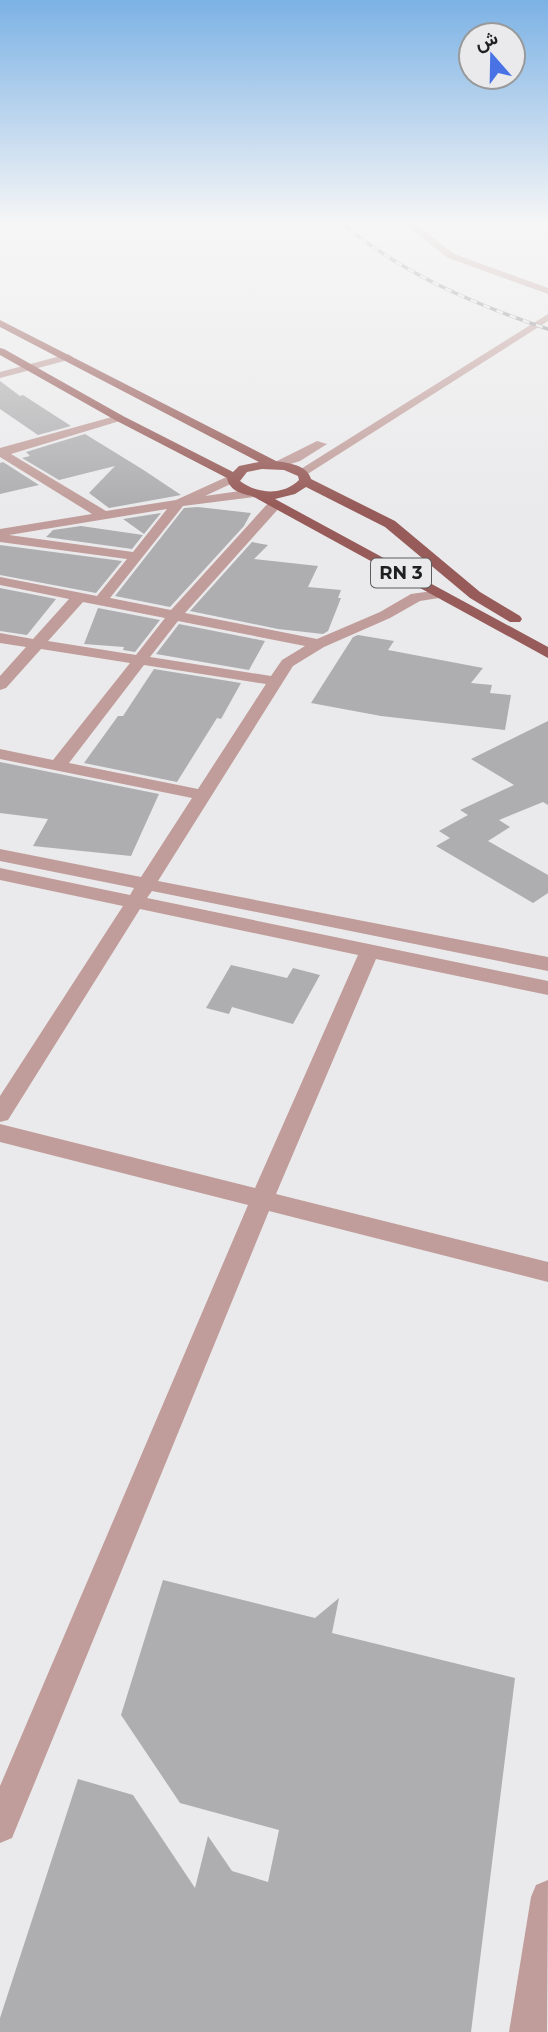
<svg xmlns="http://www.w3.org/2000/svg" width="548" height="2032" font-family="Montserrat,Vazirmatn,sans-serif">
<rect width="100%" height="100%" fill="#eaeaec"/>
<!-- building -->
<path fill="#aeaeb0" d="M0,381l20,15 3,-1 48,31 -33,9 -38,-26z
M85,434l57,35 39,26 -72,13 -20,-15 26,-27 -56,14 -37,-22 8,-2 -4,-4z
M3,462l36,23 -39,9v-31z
M198,507l53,6 -7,13 -74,81 -55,-11 69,-88z
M161,513l-17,21 -21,-15z
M81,526l62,9 -11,14 -86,-12 7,-7z
M252,542l16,3 -14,14 64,7 -10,21 33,3 -3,8h3l-13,33 -5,3 -45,-5 -88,-18z
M0,545l122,16 -26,32 -96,-18z
M0,588l56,11 -29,36 -27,-4z
M98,608l62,12 -25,32 -12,-2 1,-3 -40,-3z
M179,624l86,17 -16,29 -93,-16z
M358,635l36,6 -6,9 95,18 -12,15 21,2 -2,8 21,2 -6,35 -124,-14 -70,-13 42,-66z
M154,669l87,14 -20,36 -4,-1 -40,64 -93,-19 34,-47h5z
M548,721v84l-5,-3 -44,18 11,7 -22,14 60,34v18l-15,10 -97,-57 14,-8 -11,-7 29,-16 -8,-5 54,-25 -43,-26z
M0,762l159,32 -28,62 -98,-10 15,-27 -48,-6z
M231,965l56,13 6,-10 27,7 -27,49 -61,-17 -3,7 -23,-6z
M163,1580l152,38 24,-20 -7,35 183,45 -44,354h-471v-14l78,-239 55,16 62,93 13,-52 24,35 36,11 11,-52 -99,-27 -59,-88z"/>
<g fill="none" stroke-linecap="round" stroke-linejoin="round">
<!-- minor -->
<path fill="#c09d9a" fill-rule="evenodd" d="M401,221h10l43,33 94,34v6l-100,-36z
M548,314v7l-242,154h-8l-2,-3z
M68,354l5,3 -1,2 -72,19v-6z
M119,415l4,1v4l-112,34 95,57 70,-11 57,-26 6,4 -2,3 -32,15 49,-7 6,4 -6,4 -71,9 -73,92 61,12 99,-109 5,-1 6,4 -1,3 -95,106 132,26 63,-27 31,-18 29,-4 7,4 -2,3 -25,4 -30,17 -66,29 -31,19 -135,215 390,76v14l-396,-80 -5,7 401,83v14l-172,-36 -100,235 272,68v20l-279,-71 -257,627 -12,5v-57l248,-581 -248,-63v-18l255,64 103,-233 -218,-46 -132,211 -8,2v-26l123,-190 -123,-26v-12l130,27 4,-7 -134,-27v-12l141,28 51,-79 -192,-39v-10l53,11 77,-97 -89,-14 -35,39 -6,2v-14l26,-29 -26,-4v-10l33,6 36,-40 -69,-14v-8l97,19 30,-37 -127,-17v-13l92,-15 -92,-57v-9zM167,509l-34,43 -124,-17zM83,602l82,16 -29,37 -88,-14zM178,621l127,25 -23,14 -11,16 -121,-19zM144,665l122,19 -68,105 -129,-26z
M317,441l10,3 -27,17 -25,8 -6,-4z
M548,1880l-1,152h-38l22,-135 5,-12z"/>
<!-- major -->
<path fill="#975c59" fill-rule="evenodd" d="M0,320l276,141c13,2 31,4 35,18l84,42 85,71 40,24 2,3 -2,3h-10l-40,-24 -85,-71 -79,-40 -11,7 -20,5 273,148v11l-296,-162c-11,-2 -23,-6 -25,-18l-112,-58 -115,-65v-7l4,1 119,67 110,56 6,-6 20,-4 -259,-135zM262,469l22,1 14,6 1,4c-16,16 -42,14 -59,1l7,-9z"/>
<defs>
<path id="rail" d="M339,221c60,51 134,83 209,108"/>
</defs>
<!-- rail casing -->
<use href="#rail" stroke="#878788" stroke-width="3.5"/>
<!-- rail -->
<use href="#rail" stroke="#eaeaec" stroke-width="2.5" stroke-dasharray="7" stroke-linecap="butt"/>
</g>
<!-- sky -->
<linearGradient id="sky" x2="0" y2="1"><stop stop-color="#7cb2e5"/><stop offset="0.44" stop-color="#f6f6f6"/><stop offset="1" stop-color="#f6f6f6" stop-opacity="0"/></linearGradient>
<rect width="548" height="506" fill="url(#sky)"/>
<g text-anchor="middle" stroke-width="5" stroke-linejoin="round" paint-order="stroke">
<!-- shield labels -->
<rect fill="#eaeaec" stroke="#5b5c5c" stroke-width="2" x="371" y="558.5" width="60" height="29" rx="5"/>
<g font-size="18" font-weight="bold" fill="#1e1f1f">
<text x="401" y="579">RN 3</text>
</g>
</g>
<!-- north arrow -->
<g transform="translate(492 56) rotate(340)"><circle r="33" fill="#eaeaec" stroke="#98999a" stroke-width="2"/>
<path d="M0-5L12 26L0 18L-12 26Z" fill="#4972e5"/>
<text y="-10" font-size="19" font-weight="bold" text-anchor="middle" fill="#1e1f1f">ش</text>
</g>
</svg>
